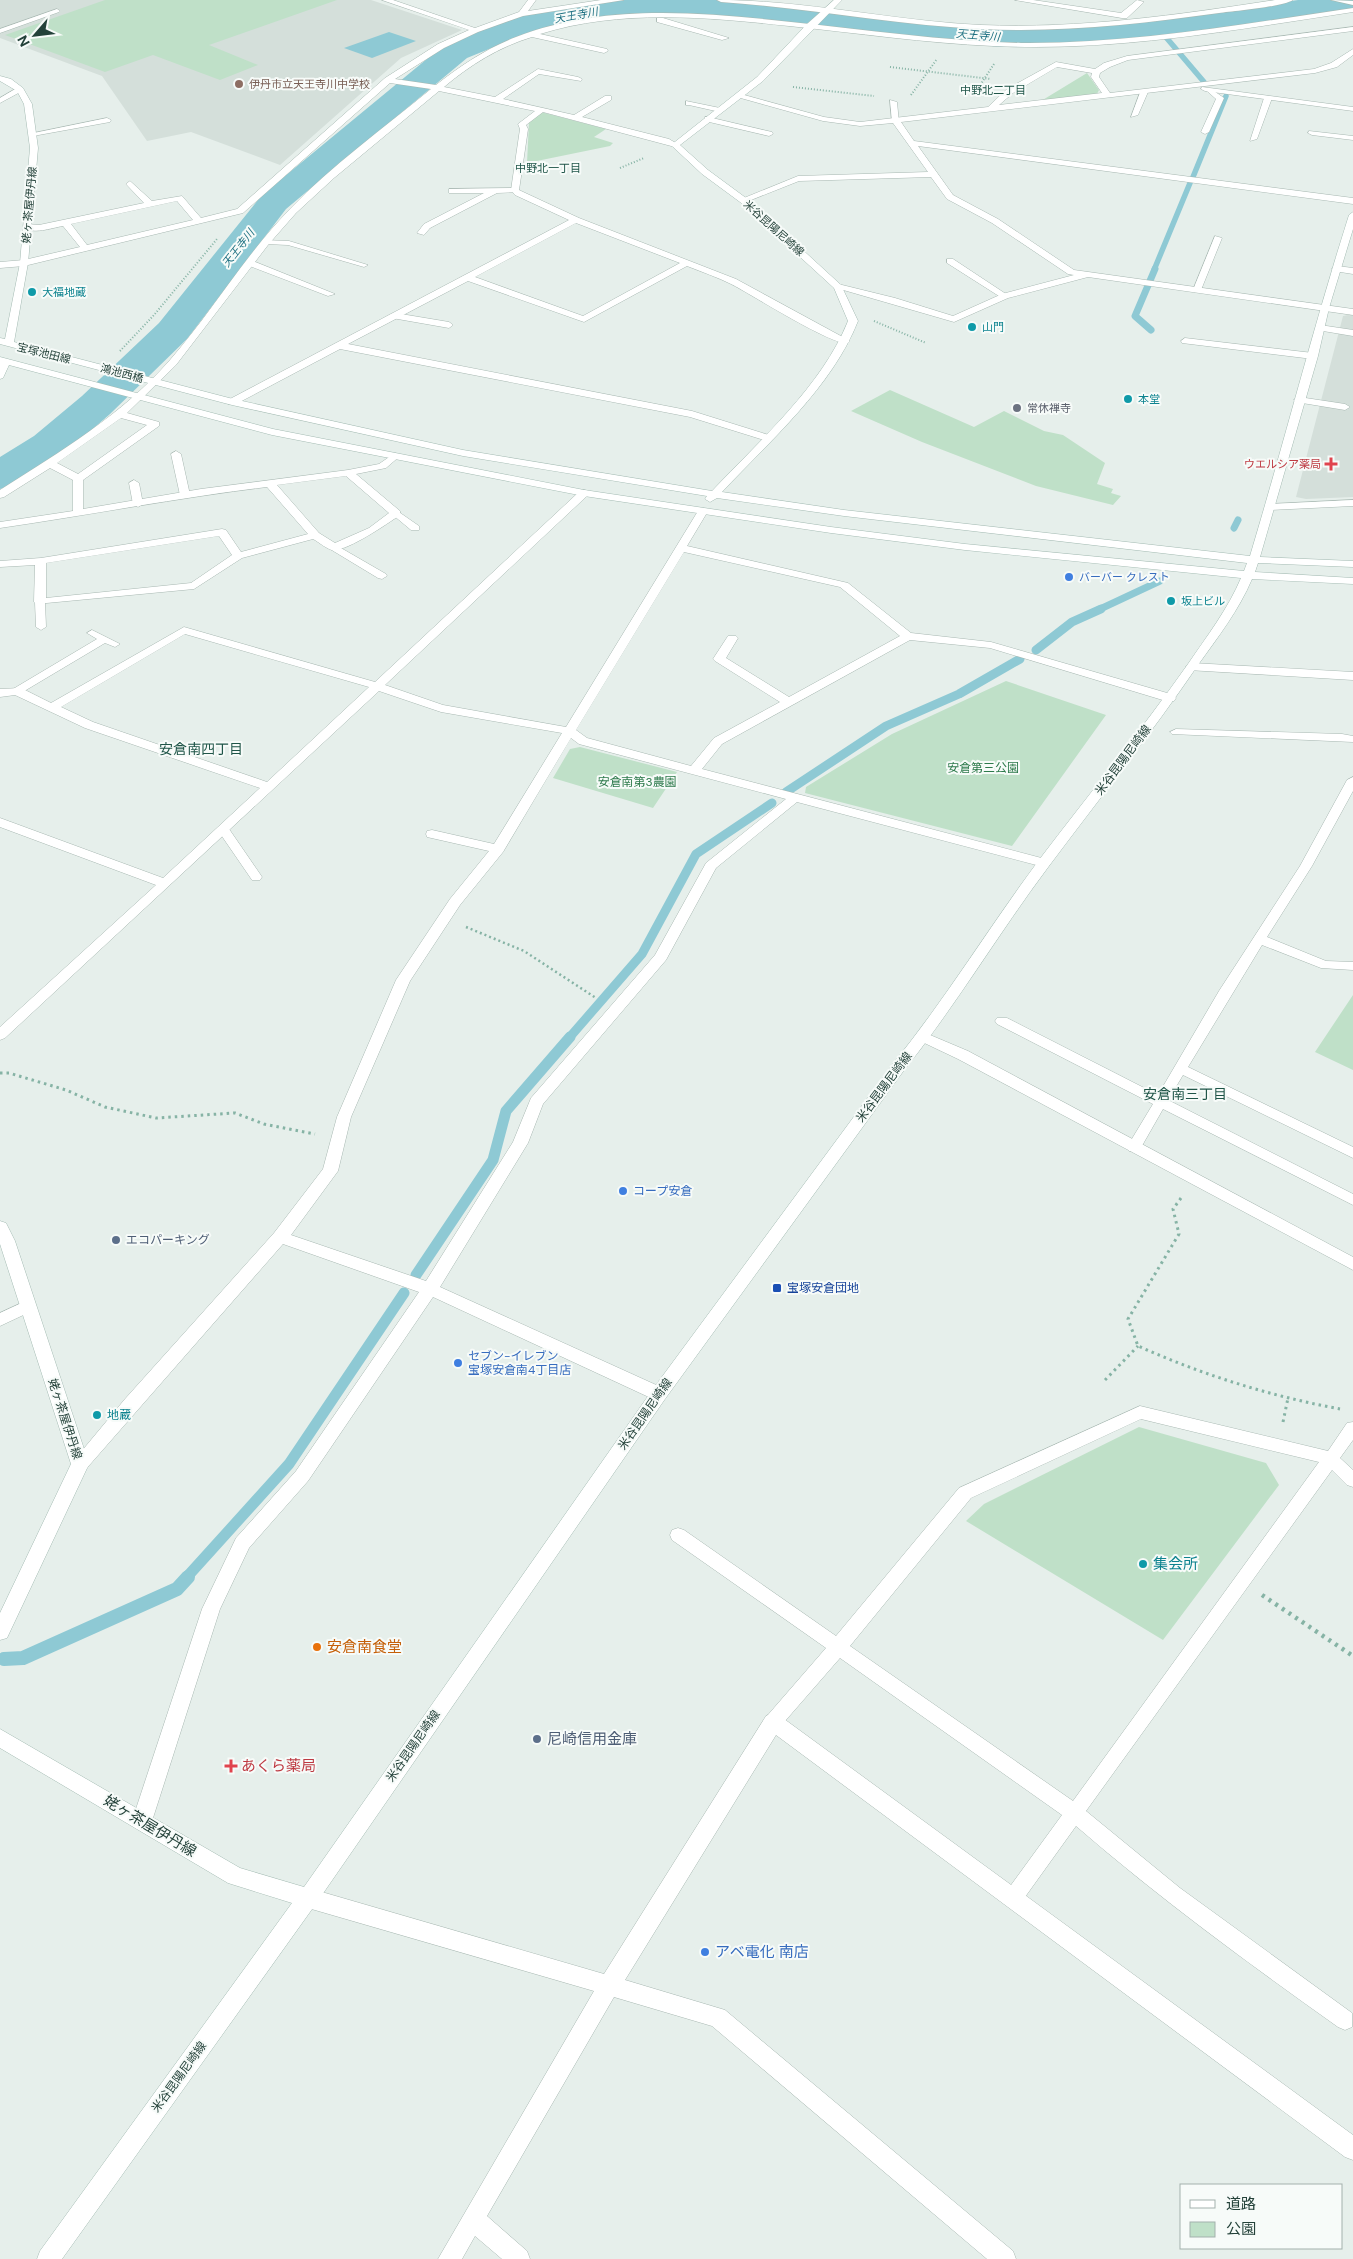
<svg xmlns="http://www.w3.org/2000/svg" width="1353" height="2259" font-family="'DM Sans','Noto Sans JP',sans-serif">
<rect width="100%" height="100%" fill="#e6efeb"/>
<!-- built -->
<path fill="#d4dfda" d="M0,0h371l91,30 -61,28 -121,107 -89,-33 -44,9 -45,-65 -102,-38z
M1348,315h5v182l-47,2 -10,-2 47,-181z"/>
<!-- green -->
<path fill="#bfe0c8" d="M105,0h232l-128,45 49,20 -38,15 -67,-25 -48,17 -100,-37z
M1087,73l12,17 -2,4 -56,7z
M541,112l65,17 -12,8 19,6 -3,3 -83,17 2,-41z
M890,390l84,37 30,-16 40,20 19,4 42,28 -8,21 16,5 -2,4 10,3 -8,9 -77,-19 -114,-44 -71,-31z
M1006,681l100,34 -94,131 -207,-53 1,-6 86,-53z
M580,747l97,25 -24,36 -100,-30 17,-29z
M1353,995v75l-38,-18z
M1139,1427l127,36 13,22 -116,155 -197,-119 18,-17z"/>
<!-- water -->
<path fill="#8ec9d4" d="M389,32l27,9 -44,17 -28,-10z"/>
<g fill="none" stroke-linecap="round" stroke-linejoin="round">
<!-- stream-far4 -->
<path stroke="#8ec9d4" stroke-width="5.5" d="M1159,29l45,53
M1193,177l33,-81
M1154,270l36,-87"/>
<!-- stream-far3 -->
<path stroke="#8ec9d4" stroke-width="7" d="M1151,330l-16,-14 20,-47
M1234,528l4,-8
M1098,610l62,-29"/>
<!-- stream-far2 -->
<path stroke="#8ec9d4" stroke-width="9" d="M1036,650l36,-28 29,-13
M786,792l100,-66 73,-32 61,-35
M569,1038l73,-84 54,-100 76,-51"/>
<!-- stream-far1 -->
<path stroke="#8ec9d4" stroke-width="11" d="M416,1275l77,-115 13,-49 64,-74
M186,1578l103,-114 115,-171"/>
<!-- stream -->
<path stroke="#8ec9d4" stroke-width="14" d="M4,1659l19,-1 154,-69 11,-12"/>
<!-- river -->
<path fill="#8ec9d4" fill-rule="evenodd" d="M607,0h117l277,29 73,-1 68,-6 156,-22h55v10l-211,30 -68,6 -73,1 -304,-32h-69l-67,9 -25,6 -69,28 -181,151 -99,130 -77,75 -46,40 -49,31 -15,4v-32l34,-21 48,-40 77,-73 103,-128 183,-151 69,-26 47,-12z"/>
<defs>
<path id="lane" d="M57,9l3,2 -1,1 -59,21v-4z
M1211,89l13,9 -15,34 -4,2 -4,-2 15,-33 -9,-8z
M1141,90l7,2 -10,23 -7,2z
M1268,96l4,2 -15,41 -7,2 14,-43z
M890,100l7,2 2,21 -7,-2z
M708,117l64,15 1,2 -4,2 -64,-15v-4z
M515,188l4,2 -1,2 -21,1 -67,35 -6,7 -7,-2 7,-9 60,-31h-35v-4z
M1215,236l7,2 -21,52 -7,2 -1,-2z
M263,240l26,1 79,24 -4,2 -76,-22 -22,-1 -4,-2z
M947,259h6l56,37 -7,2 -55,-35z
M247,261h6l82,33 -7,2 -81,-31z
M395,313l54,9 4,3 -4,3 -57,-10v-4z
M1320,325l33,5v6l-36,-6 -1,-2z
M1185,338l128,15 4,3 -4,3 -131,-16 -1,-2z
M1299,397l46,7 5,3 -5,3 -49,-8 -2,-2z
M176,451l5,3 9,41 -5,3 -5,-3 -9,-41z
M134,480l5,3 4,21 -5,3 -5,-3 -4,-21z
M396,510l23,16v4h-8l-18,-15v-4z
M334,544l52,30 1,2 -5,3 -4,-1 -48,-29 -1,-2z
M40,599l5,3 1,25 -5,3 -5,-3 -1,-25z
M92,630l28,14 -5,3 -10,-4 -84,50h-8l-1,-2 1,-2 84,-50 -10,-6z
M1176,729l166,5 11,2v6l-181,-8 -2,-2z
M1353,777v14l-41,75 -45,71 59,24 27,1v8l-32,-2 -59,-23 -74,122 165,80v11l-170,-83 -15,25 185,94v11l-190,-96 -24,42h-10l-2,-4 26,-43 -156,-80 -2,-3 2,-3h10l151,77 61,-104 81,-125 47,-86z
M223,825l4,1 33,48 2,3 -2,3h-8l-35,-51z
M1140,1406l188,45 19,-28 6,-1v18l-13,18 13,12v17l-6,-2 -15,-15 -246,341 94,77 172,125v14l-7,3 -7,-3c-90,-64 -179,-129 -262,-201l-56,78 -7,3 -7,-3 -2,-6 2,-6 56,-77 -222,-157 -61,70 -6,2 -6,-2 -3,-6 3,-6 59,-68 -154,-108 -2,-5 2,-5 6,-2 6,2 152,106 123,-148zM1141,1419l178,43 -246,339 -223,-155 121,-148z"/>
<path id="street" d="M382,0h11l82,28 44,-16 9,-12h8l-8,11 73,-11h23l-101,16 -45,16 -34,16 -49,31 41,6c24,-19 51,-37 80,-48 87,-34 184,-25 275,-15 76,8 153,19 230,21 111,1 222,-19 332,-35v4c-119,18 -239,40 -360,34 -68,-3 -136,-13 -204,-20 -83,-9 -169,-17 -249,8l67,15 1,2 -4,2 -72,-16c-33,10 -62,28 -88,50l51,10 43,-28 40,8 4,2 -1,2 -42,-7 -36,25 71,16 31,-19h6v4l-29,17 87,22 10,6 -4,2 -132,-35 -17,13 2,4 -9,61 2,1 58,27 157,61 114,62 -2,2c-16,3 -97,-49 -117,-59 -14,-7 -29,-12 -44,-18l-103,56 -116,-41 -120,63 344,67 80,25v4h-8l-74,-23 -350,-68 -104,55h-8v-4l341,-180 -54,-25 -4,-5 9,-61 -2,-5 17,-13 -96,-20 -105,87 -38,35 -28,32 -92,120 -49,48 32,9v4l-76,54v29l118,-20 147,-19 31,-6 16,-11 5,3 -14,12 -30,6 44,37v4c-13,9 -51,35 -66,35 -7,0 -15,-8 -21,-11l-71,19 -48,31 -158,15 -2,-2 1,-37 -35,2v-6l41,-3 181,-29 4,1 15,22 67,-18 -41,-47c-90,11 -178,28 -267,41v-6l73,-11v-31l-23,-12 -46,29 -4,1v-8c61,-39 122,-75 170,-130 42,-48 75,-105 120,-151 42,-44 94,-81 141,-120l-41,-6 -147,130 -219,53 -24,2v-6l24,-2 56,-13 -17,-21c-12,2 -30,9 -40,1l4,-3 12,1 105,-22 -18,-19 4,-3 22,20 30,-5 19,22 36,-9 148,-131 53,-34 31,-14zM177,201l16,19 -106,25 -16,-21zM576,223l104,40 -97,53 -108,-39zM121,418l26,7 -69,49 -21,-11zM346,476l43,37 -20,15 -34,15 -16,-10 -42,-48zM219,536l13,19 -41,28 -145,15v-35z
M717,0c89,0 176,21 264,25 99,4 197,-10 294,-25h18c-11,7 -59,11 -74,13 -79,11 -159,20 -238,16 -87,-4 -173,-21 -260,-27z
M1015,0h18l88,13 16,-13 7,2 -17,16h-5z
M657,18h6l66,20 -7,2 -65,-18z
M1353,27v4l-225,29 -18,7 -10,6 -1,4 11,16 204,-24 17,-6 22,-14v6l-16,12 -22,6 -414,49 13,19 439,57v6l-435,-58 35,49 45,24 76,51 279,39v6l-265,-38 -80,21 -54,24 -121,-35 5,-3 57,14 58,18 49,-22 72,-19 -6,-1 -76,-51 -45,-24 -16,-22 -132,4 -53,21 -7,-2 59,-24 130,-4 -35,-49 -33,3 -37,-5 -86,-24v-4l87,24 36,5 128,-15 19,-18 49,-27 39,7 9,-6 23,-7zM1057,67l35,6 -1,4 11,16 -103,12 14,-12z
M1202,87l151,20v4l-148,-20 -4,-2z
M17,88l7,2 -24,13v-5z
M686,101l34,7 4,2 -4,2 -31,-7h-3z
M107,118l4,2 -1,2 -77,14 -4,-2z
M1309,131l44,5v4l-41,-5 -4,-2z
M1337,266l16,2v6l-19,-3 -2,-2z
M584,490l4,1v4l-203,190 58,20 123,22 132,-216 5,-3 5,3 -21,35 161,37 63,50 80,9 183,53 2,3 -2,3h-8l-176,-53 -80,-8 -188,104 -20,25 347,91 2,3 -7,4 -247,-65 -81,66 -50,92 -123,144 -15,39 -88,144 225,102 2,5 -2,5 -6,2 -6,-2 -220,-102 -125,184 -59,67 -29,61 -68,212 -3,7 -7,2 -7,-2 -3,-7 70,-212 34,-71 60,-67 123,-179 -136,-48 -197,225 -6,2 -6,-2 -3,-5 54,-65 149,-166 49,-64 14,-52 59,-137 54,-81 39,-48 -62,-14 -1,-3 1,-3 5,-1 62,14 68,-111 -121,-21 -62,-21 -374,347 -5,2v-13l156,-142 -156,-58v-9l163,60 97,-90 -175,-60 -70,-33 -15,2v-8l21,-1 30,15 133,-76 191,55 205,-191zM684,552l156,35 60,49 -111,61 -63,-39 12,-20 -2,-2h-8l-15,23 2,2 65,41 -66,36 -23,28 -104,-28 -11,-8zM185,634l184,53 -102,95 -174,-60 -32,-15zM571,738l8,6 207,55 -80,64 -51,92 -124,143 -18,44 -87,139 -135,-46 47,-64 13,-54 59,-136 50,-76 43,-53z
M1353,500v6l-83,4 -5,-3 5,-3z
M1192,663l161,9v8l-165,-10 -2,-3z
M923,1032l45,19 385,206v13l-395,-211 -40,-19 -2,-3 2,-3z
M28,1300l6,2 2,4 -2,4 -34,16v-13z
M773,1713l7,3 573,419v25l-8,-3 -569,-422 -151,245 100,30 288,241 3,8h-29l-275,-233 -98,-29 -127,219 40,35 3,8h-28l-27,-23 -13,23h-24l156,-268 -286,-83 -7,-3 -3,-7 3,-7 7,-3 296,86 162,-258z"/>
<path id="secondary" d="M834,0h8l-79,81 -83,64 28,25 38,28 95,87 17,36c-26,66 -88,120 -136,171l122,18 406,46c34,-113 63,-228 99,-341l4,-3v17l-24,79 -11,48 -58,201 93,4v6l-95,-4 -3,9 98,6v6l-101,-5c-13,31 -34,58 -54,86 -47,69 -99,134 -149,201 -51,68 -94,141 -147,207l-237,326 -350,506 -253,354h-25l3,-8 252,-348 -64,-20 -228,-135v-19l240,139 64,19 349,-498 239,-324c53,-65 97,-138 147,-205 50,-66 102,-129 149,-196 19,-28 40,-55 53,-86l-276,-28 -134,-17 -247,-37 -312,-61 -263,-70 -6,13 -3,1v-22l273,72 311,61 247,37 134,17 279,27 3,-8 -403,-47 -127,-18 -7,4 -5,-3 2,-3 -244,-40 -231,-51 -232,-61v-6l5,1 15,-76 10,-115 -6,-44 -7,-13 -17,-10v-5l11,3 12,9 9,16 6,44 -10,115 -14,79 219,57 230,51 249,41c48,-51 110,-105 136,-170l-14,-33 -94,-86 -38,-28 -31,-29 86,-68 50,-53z
M1331,0l22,1v4z
M0,1221l6,2 9,18 74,223 -82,174 -7,2v-27l71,-149 -71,-220z"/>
</defs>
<!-- lane casing -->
<use href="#lane" stroke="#a8b8b2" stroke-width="1"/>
<!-- street casing -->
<use href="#street" stroke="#a8b8b2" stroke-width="1"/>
<!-- secondary casing -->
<use href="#secondary" stroke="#a4bbb3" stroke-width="1"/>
<!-- path-far3 -->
<path stroke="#86b3a5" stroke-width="2" stroke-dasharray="1 2" stroke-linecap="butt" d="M890,67l101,12
M793,87l81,9
M977,90l17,-26
M911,95l26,-36
M620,168l24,-10
M874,321l52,22
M120,351l34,-36 63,-76"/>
<!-- path-far2 -->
<path stroke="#86b3a5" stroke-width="2.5" stroke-dasharray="2 3" stroke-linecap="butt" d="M466,927l58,24 72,47"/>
<!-- path-far1 -->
<path stroke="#86b3a5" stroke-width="3" stroke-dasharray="2.5 4" stroke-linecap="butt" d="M0,1073h9l57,17 39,17 51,11 79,-5 29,11 51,10
M1181,1198l-8,11 6,25 -51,85 10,27c65,29 132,50 202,63
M1105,1380l33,-34
M1283,1422l5,-24"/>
<!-- path -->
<path stroke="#86b3a5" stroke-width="4.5" stroke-dasharray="3 5" stroke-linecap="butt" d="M1262,1595l91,61"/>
<!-- lane -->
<use href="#lane" fill="#fff" fill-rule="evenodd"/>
<!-- street -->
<use href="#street" fill="#fff" fill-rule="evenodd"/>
<!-- secondary -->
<use href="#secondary" fill="#fff" fill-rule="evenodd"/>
</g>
<!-- markers -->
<circle fill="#8d6e63" stroke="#f7fbf9" stroke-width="2" cx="239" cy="84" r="5"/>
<g fill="#0f9aa8" stroke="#f7fbf9" stroke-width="2">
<circle cx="32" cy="292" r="5"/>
<circle cx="972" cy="327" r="5"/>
<circle cx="1128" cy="399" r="5"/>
<circle cx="1171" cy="601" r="5"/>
<circle cx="97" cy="1415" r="5"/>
<circle cx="1143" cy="1564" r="5"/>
</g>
<circle fill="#6b7280" stroke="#f7fbf9" stroke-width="2" cx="1017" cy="408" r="5"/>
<g fill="#e0444e" stroke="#f7fbf9" stroke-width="2">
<path d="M1328.5 456.5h5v5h5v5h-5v5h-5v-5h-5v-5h5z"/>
<path d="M228.5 1758.5h5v5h5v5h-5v5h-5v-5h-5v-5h5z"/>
</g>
<g fill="#3f7fe0" stroke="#f7fbf9" stroke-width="2">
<circle cx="1069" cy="577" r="5"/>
<circle cx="623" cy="1191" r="5"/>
<circle cx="458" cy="1363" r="5"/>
<circle cx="705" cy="1952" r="5"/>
</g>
<g fill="#5c6f8a" stroke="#f7fbf9" stroke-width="2">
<circle cx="116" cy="1240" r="5"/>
<circle cx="537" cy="1739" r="5"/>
</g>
<rect fill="#1a4fb4" stroke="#f7fbf9" stroke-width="2" x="772" y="1283" width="10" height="10" rx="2.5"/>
<circle fill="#e8710a" stroke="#f7fbf9" stroke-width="2" cx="317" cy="1647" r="5"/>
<g text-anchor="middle" stroke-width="4" stroke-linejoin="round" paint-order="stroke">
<!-- far-water labels -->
<g font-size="11" font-style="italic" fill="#1c6f80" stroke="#f7fbf9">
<text transform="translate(576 15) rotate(-10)" y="4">天王寺川</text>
<text transform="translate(978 35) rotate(5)" y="4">天王寺川</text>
<text transform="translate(238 248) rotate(-52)" y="4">天王寺川</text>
</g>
<!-- far-education labels -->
<g font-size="11" fill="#785e54" stroke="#f7fbf9" text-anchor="start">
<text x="249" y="88">伊丹市立天王寺川中学校</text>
</g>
<!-- far-neighbourhood labels -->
<g font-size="11" fill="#1f5548" stroke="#f7fbf9">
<text x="993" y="94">中野北二丁目</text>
<text x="548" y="172">中野北一丁目</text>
</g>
<!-- far-street labels -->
<g font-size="11" fill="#24423a" stroke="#f7fbf9">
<text transform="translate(29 205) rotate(-85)" y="4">姥ヶ茶屋伊丹線</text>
<text transform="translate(774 228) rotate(42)" y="4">米谷昆陽尼崎線</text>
<text transform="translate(44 353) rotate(14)" y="4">宝塚池田線</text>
<text transform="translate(122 373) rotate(15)" y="4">鴻池西橋</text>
</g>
<!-- far-culture labels -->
<g font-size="11" fill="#0d838f" stroke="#f7fbf9" text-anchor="start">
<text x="42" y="296">大福地蔵</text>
<text x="982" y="331">山門</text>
<text x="1138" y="403">本堂</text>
<text x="1181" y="605">坂上ビル</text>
</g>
<!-- far-worship labels -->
<g font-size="11" fill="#5b616d" stroke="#f7fbf9" text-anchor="start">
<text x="1027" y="412">常休禅寺</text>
</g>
<!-- far-health labels -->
<g font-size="11" fill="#be3a42" stroke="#f7fbf9" text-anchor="end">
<text x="1321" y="468">ウエルシア薬局</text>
</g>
<!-- far-shop labels -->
<g font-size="11" fill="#366cbe" stroke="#f7fbf9" text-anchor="start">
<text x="1079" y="581">バーバー クレスト</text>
</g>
<!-- street labels -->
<g font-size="12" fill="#24423a" stroke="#f7fbf9">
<text transform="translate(1123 760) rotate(-53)" y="4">米谷昆陽尼崎線</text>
<text transform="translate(884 1087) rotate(-53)" y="4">米谷昆陽尼崎線</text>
<text transform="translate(645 1414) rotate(-55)" y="4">米谷昆陽尼崎線</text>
<text transform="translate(65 1419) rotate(72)" y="4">姥ヶ茶屋伊丹線</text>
<text transform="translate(413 1746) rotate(-55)" y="4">米谷昆陽尼崎線</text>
<text transform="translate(179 2077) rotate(-54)" y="4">米谷昆陽尼崎線</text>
</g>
<!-- park labels -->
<g font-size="12" fill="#2d7a4b" stroke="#f7fbf9">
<text x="983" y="772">安倉第三公園</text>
<text x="637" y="786">安倉南第3農園</text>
</g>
<!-- shop labels -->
<g font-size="12" fill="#366cbe" stroke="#f7fbf9" text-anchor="start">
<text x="633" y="1195">コープ安倉</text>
<text x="468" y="1360">セブン-イレブン<tspan x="468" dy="14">宝塚安倉南4丁目店</tspan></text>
</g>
<!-- service labels -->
<g font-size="12" fill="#4e5e75" stroke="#f7fbf9" text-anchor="start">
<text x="126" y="1244">エコパーキング</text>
</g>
<!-- transit labels -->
<g font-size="12" fill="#164399" stroke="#f7fbf9" text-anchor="start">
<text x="787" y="1292">宝塚安倉団地</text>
</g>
<!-- culture labels -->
<g font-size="12" fill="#0d838f" stroke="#f7fbf9" text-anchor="start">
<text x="107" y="1419">地蔵</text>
</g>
<!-- neighbourhood labels -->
<g font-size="14" fill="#1f5548" stroke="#f7fbf9">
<text x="201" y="754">安倉南四丁目</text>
<text x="1185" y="1099">安倉南三丁目</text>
</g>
<!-- near-culture labels -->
<g font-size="15" fill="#0d838f" stroke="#f7fbf9" text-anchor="start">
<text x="1153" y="1569">集会所</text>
</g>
<!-- near-food labels -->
<g font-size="15" fill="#c56008" stroke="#f7fbf9" text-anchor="start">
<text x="327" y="1652">安倉南食堂</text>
</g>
<!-- near-service labels -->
<g font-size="15" fill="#4e5e75" stroke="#f7fbf9" text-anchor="start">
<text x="547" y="1744">尼崎信用金庫</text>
</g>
<!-- near-health labels -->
<g font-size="15" fill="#be3a42" stroke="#f7fbf9" text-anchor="start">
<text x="241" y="1771">あくら薬局</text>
</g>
<!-- near-street labels -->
<g font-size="15" fill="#24423a" stroke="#f7fbf9">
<text transform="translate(150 1826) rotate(31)" y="5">姥ヶ茶屋伊丹線</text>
</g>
<!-- near-shop labels -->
<g font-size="15" fill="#366cbe" stroke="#f7fbf9" text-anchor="start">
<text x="715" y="1957">アベ電化 南店</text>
</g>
</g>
<!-- legend -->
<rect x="1180" y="2184" width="162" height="65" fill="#f7fbf9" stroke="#a3b1ad"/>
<rect x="1190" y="2200" width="25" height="8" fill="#ffffff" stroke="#a3b1ad"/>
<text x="1226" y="2209" font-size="15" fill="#24423a">道路</text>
<rect x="1190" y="2222" width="25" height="15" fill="#bfe0c8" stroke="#a3b1ad"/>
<text x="1226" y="2234" font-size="15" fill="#24423a">公園</text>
<!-- north arrow -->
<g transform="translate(35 35) rotate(242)" stroke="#f7fbf9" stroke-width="4" paint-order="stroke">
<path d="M0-4L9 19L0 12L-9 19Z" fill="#24423a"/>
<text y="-8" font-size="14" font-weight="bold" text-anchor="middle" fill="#24423a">N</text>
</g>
</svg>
